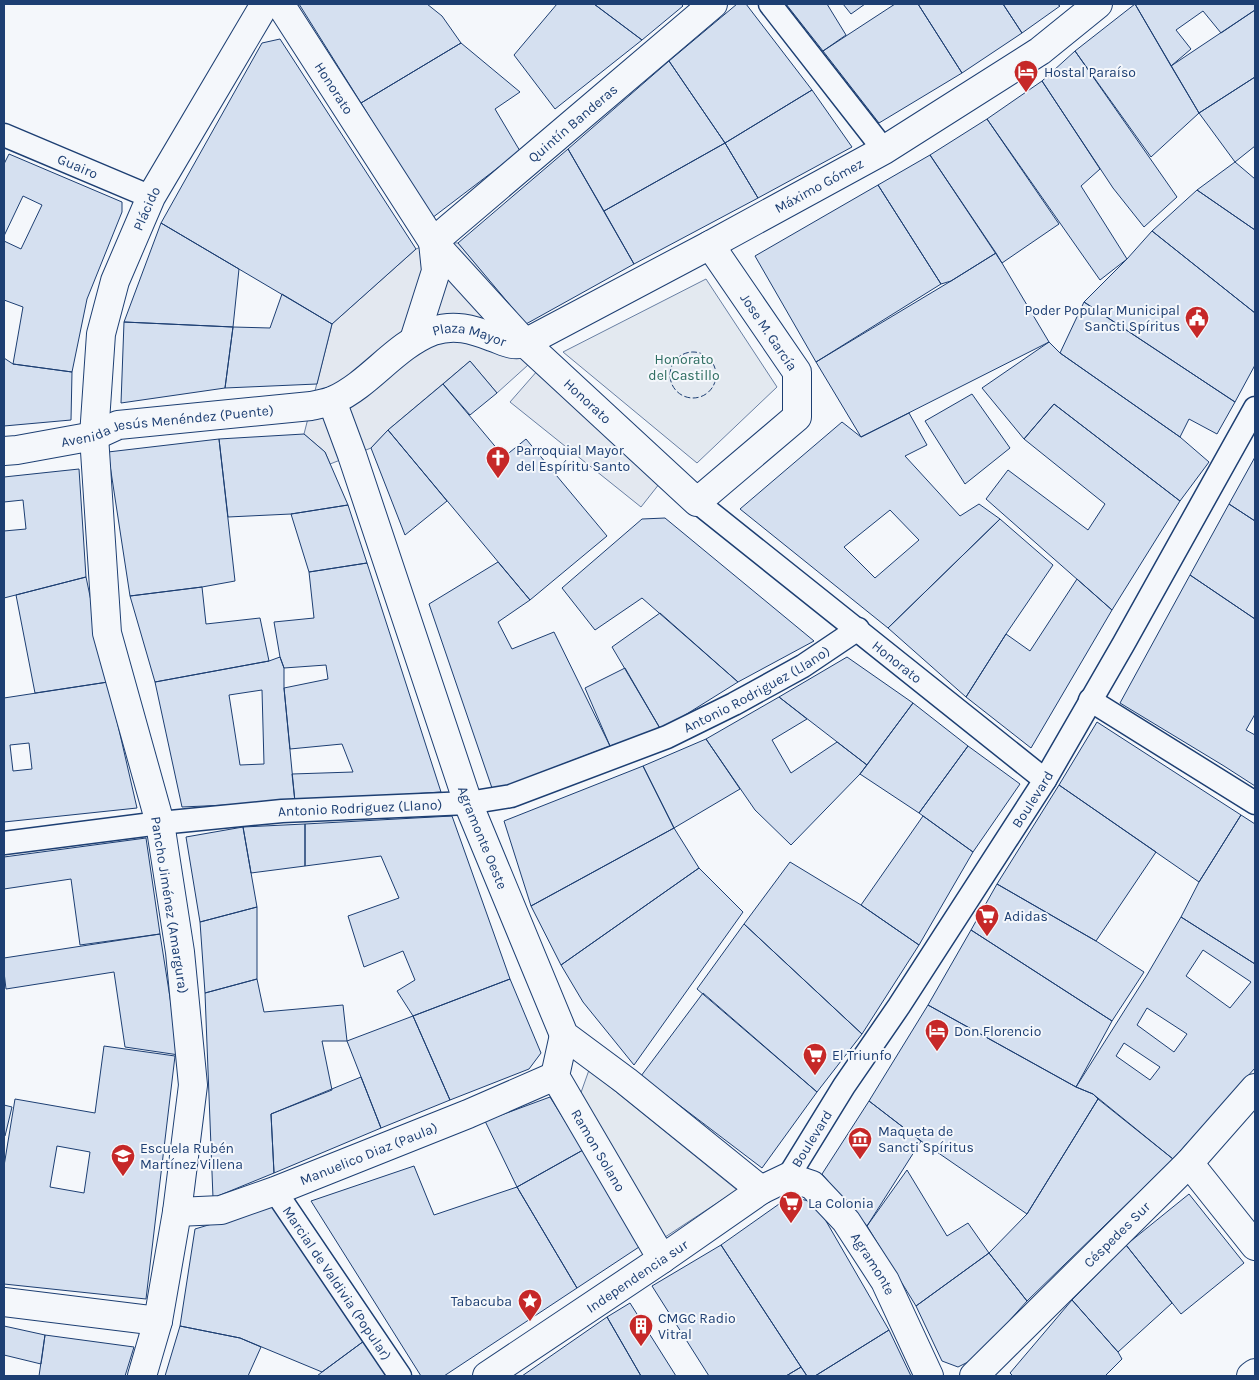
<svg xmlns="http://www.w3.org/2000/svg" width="1259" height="1380" font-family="Karla,sans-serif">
<rect width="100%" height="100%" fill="#f4f7fb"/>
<!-- green -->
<path fill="#e3e9f0" stroke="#687fa3" d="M706,279l71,108 -80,76 -134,-111z
M589,1070l148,120 -81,53 -78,-142z"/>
<!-- parking -->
<path fill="#e3e8f0" stroke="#687fa3" d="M433,242l25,1 68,80 12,33 -41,37 -27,-32 -82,69 -17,18 -41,16 -5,-12 -21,-18 28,-110 84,-75z
M545,362l122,112 -26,33 -131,-105z"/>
<!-- building -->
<path fill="#d5e0f0" stroke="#1d3f73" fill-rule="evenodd" d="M299,4h128l15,12 19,27 -100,60z
M557,4h37l48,36 -87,69 -41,-54z
M594,4h87l2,2 -41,34z
M737,4h9l66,86 -87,53 -56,-82z
M786,4h41l19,31 -23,16z
M843,4h22l-14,10z
M895,4h23l44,69 -83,50 -56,-72z
M918,4h85l19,29 -60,40z
M1003,4h54l3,2 -38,27z
M1135,4l64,109 -48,44 -76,-106z
M1135,4h120v6l-34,23 -18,-22 -27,19 15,19 -20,17z
M1255,10v67l-56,36 -28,-47z
M280,39l136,210 -84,75 -171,-101 101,-180z
M461,43l59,49 -25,17 25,42 -88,67 -71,-115z
M1075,51l102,146 -33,30 -31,-39 -71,-107z
M669,61l56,82 -121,68 -36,-62z
M1255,77v69l-20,16 -36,-49z
M1042,81l58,88 -19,17 46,73 -27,21 -113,-161z
M812,90l40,57 -94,51 -33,-55z
M987,119l72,105 -57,39 -72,-108z
M725,143l33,55 -124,66 -30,-53z
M568,149l66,115 -108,60 -68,-81z
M9,154l113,48v10l-35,87 -15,73 -59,-8 10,-57 -19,-7v-59l17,8 21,-44 -19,-9 -19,40v-72z
M930,155l66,98 -45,28 -10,3 -63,-99z
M1235,162l20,17v51l-58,-40z
M878,185l63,99 -125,78 -61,-106z
M1197,190l58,40v83l-103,-82z
M161,223l78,46 -6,58 -109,-5z
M1152,231l103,82v52l-20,37 -151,-100 43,-43z
M996,253l53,89 -188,95 -45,-75 135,-81z
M282,294l50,30 -15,60 -92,4 8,-61 37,1z
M1084,302l151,100 -18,32 -28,-15 -9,18 -120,-84z
M124,322l109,5 -8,61 -104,15z
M1049,342l11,11 120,84 29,25 -29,39 -126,-97 -30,35 -42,-51z
M4,358l9,6 59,8 -1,48 -67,6z
M470,361l27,32 -27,22 -27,-31z
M443,384l61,73 22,-18 81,97 -77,64 -142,-170z
M972,394l38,54 -45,36 -40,-63z
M1054,404l126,97 -68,109 -126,-111 22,-29 80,60 17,-26 -81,-65z
M909,413l18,32 -22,11 55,60 19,-12 21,15 -112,109 -148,-119 102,-87 19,15zM890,510l29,30 -44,38 -31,-31z
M388,430l59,71 -42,34 -34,-87z
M304,434l21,18 23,53 -57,9 -63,3 -9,-78z
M219,439l16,142 -33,6 -72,9 -22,-144z
M1255,457v64l-26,-17z
M79,469l7,108 -82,21v-67l22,-2 -3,-29 -19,2v-25z
M1229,504l26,17v98l-65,-44z
M348,505l19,58 -58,9 -18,-58z
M665,518l149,123 -76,41 -96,-84 -47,32 -33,-42 80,-69z
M1000,519l53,46 -47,69 -40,63 -78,-69z
M498,562l32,38 -32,22 14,27 42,-17 56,114 -117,45 -64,-187z
M367,563l74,229 -146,10 -3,-28 61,-2 -11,-28 -52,5 -6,-61 44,-9 -2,-14 -42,3 -4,-11 -6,-35 40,-4 -5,-46z
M1190,575l65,44v95l-9,16 9,5v51l-31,-20 -104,-63z
M86,577l22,105 -73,11 -19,-98z
M1077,579l35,31 -81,138 -65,-51 40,-63 24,17z
M202,587l4,37 54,-6 9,43 -114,21 -25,-86z
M660,613l78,69 -77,48 -49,-83z
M280,657l4,11v20l11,114 -113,5 -27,-125 114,-21zM262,690l2,74 -24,1 -11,-70z
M847,657l66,46 -46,62 -88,-68z
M625,668l36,62 -51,16 -25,-58z
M108,682l29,126 -133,14v-124zM29,743l3,26 -19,2 -3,-26z
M779,697l28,22 -35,21 19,33 46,-31 30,23 -7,9 -69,71 -36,-35 -49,-71z
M913,703l55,43 -49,67 -59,-39z
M1097,722l144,93 -42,67 -140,-97z
M706,739l34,50 -66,39 -31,-62z
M968,746l52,38 -47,68 -54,-39z
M643,766l31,62 -143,78 -27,-85z
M1059,785l97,67 -60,89 -99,-57z
M1241,815l14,9v140l-74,-47 18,-35z
M452,816l58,163 -97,37 -16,-25 18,-11 -12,-29 -39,16 -16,-51 51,-18 -18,-42 -76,10v-42z
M923,816l50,36 -54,93 -58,-40z
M305,824v42l-54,7 -8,-46z
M243,827l14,80 -57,15 -14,-85z
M674,828l25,40 -138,97 -30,-59z
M146,838l14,96 -80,11 -9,-66 -67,10v-32z
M790,862l71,43 58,40 -57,89 -118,-110z
M699,868l44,44 -109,153 -51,-63 -22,-37z
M997,884l99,57 48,31 -32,49 -141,-91z
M257,907v72l-52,14 -5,-71z
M1181,917l74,47v104l-82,91 -80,-65 -17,-7 71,-112zM1203,950l48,32 -21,26 -44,-32zM1147,1008l40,26 -13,18 -37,-27zM1124,1043l36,24 -10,13 -34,-24z
M744,924l118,110 -45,58 -120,-103z
M971,930l141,91 -36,66 -148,-82z
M160,934l19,121 -54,-8 -11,-75 -108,17 -2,-17v-14z
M257,979l7,33 79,-7 4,36h-25l10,49 -61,24 3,59 -61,25 -8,-205z
M510,979l31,74 -12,16 -79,31 -37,-84z
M703,993l114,99 -55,76 -121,-92z
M928,1005l148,82 17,7 5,5 -71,115 -106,-73 -52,-40z
M413,1016l37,84 -69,28 -34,-87z
M104,1046l71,10 -29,243 -142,-15v-118l11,-67 80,14zM57,1146l33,6 -6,41 -34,-6z
M361,1077l20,51 -107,45 -3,-59z
M550,1097l33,53 -66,37 -32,-66z
M1098,1099l75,60 -146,142 -38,-48 38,-39z
M869,1101l52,40 -54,85 -45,-52z
M4,1105l8,2 -7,29h-1z
M583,1150l56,97 -62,41 -60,-101z
M414,1166l20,49 83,-28 60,101 -133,88h-23l-110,-175z
M907,1170l40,66 21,-13 21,30 -73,53 -49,-80z
M1189,1194l55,69 -63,51 -55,-69z
M789,1197l26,5 74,128 -74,46h-8l-86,-131z
M272,1206l92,135 -42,31 -82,-34 -60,-12 15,-97z
M721,1245l80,122 -15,9h-77l-57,-90z
M1126,1245l46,58 -54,49 -46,-52z
M989,1253l38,48 -35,39 -22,21 -12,6 -16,-6 -26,-55z
M1072,1300l46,52 4,7 -17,17h-92l-3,-3z
M630,1303l46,73h-35l-34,-59z
M607,1317l34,59h-119z
M4,1326l41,9 -4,29 -37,-9z
M180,1326l60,12 21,9 -13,29h-83z
M889,1330l22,46h-96z
M45,1335l89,12 -9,29h-86z
M364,1341l22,35h-69l5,-4z
M801,1367l6,9h-21z"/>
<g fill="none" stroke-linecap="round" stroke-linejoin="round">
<defs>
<g id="pedestrian">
<path d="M770,4l114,146"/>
<path id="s1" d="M4,135l147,62"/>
<path id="s2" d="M697,502l348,278"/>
<path d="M1090,700l165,103"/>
<path id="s3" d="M4,843l156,-20 122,-12 186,-8 43,-7 156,-59 67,-33 69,-38 55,-37"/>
<path id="s4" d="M788,1177l56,-91 55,-80 146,-226 79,-137 131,-235"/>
<path id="s5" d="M275,1191l125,185"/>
</g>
<g id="minor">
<path id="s6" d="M280,4l153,238 92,101 172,159 100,-85v-45l-87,-127"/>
<path id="s7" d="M414,340l22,-69 -3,-29 280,-238"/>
<path id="s8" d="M177,1212l44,-2 54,-19 193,-77 87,-38"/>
<path d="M4,1302l154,19"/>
<path d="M487,1376l175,-117"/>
<path d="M1251,1376l4,-3"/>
</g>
<g id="tertiary">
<path id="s9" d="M332,401l20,54 116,348 96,232 62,46 135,109"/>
<path id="s10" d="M564,1035l-9,41 107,183 99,-69 27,-13 24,8 34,36 39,60 44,95"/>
<path d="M1189,1163l66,83"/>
<path id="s11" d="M142,1376l16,-55 19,-109 16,-127 -13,-133 -20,-129 -53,-190 -13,-197 7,-102 14,-53 36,-84 114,-193"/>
</g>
<g id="secondary">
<path id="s12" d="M4,451l13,-1 77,-14 24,-11 193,-19c8,-2 16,-3 23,-6 37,-17 60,-54 99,-69 21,-7 39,-2 59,6 12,4 20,10 33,6l185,-98 174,-95 156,-99 58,-47"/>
<path id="s13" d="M974,1376l215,-213 66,-75"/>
</g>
</defs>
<!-- pedestrian casing -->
<use href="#pedestrian" stroke="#1d3f73" stroke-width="25"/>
<!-- minor casing -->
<use href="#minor" stroke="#1d3f73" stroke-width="30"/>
<!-- tertiary casing -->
<use href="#tertiary" stroke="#1d3f73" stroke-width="30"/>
<!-- secondary casing -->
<use href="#secondary" stroke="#1d3f73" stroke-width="30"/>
<!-- pedestrian -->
<use href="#pedestrian" stroke="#f4f7fb" stroke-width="22"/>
<!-- minor -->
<use href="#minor" stroke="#f4f7fb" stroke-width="28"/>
<!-- tertiary -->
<use href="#tertiary" stroke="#f4f7fb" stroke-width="28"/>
<!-- secondary -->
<use href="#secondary" stroke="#f4f7fb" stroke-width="28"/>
<!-- fence -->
<path stroke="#1d3f73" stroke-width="1" stroke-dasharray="6 2.5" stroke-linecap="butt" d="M670 375a23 23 0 1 1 46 0a23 23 0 1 1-46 0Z"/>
</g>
<!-- icons -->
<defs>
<symbol id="hotel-pin" viewBox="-11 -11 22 30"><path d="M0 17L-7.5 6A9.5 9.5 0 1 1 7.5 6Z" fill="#c62828" stroke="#f4f7fb"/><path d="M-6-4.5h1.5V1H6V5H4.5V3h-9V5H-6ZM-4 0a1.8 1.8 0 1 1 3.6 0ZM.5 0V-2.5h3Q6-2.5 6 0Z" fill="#fff"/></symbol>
<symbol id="civic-pin" viewBox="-11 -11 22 30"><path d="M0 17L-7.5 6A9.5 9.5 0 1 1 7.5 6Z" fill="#c62828" stroke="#f4f7fb"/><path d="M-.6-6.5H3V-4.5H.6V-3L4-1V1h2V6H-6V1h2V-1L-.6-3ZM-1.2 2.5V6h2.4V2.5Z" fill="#fff"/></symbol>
<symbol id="church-pin" viewBox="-11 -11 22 30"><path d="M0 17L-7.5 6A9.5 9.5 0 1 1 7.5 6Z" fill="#c62828" stroke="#f4f7fb"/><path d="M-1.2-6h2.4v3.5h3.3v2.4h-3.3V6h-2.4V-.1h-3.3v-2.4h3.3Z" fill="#fff"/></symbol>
<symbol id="supermarket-pin" viewBox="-11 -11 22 30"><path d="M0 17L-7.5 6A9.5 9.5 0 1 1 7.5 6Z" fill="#c62828" stroke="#f4f7fb"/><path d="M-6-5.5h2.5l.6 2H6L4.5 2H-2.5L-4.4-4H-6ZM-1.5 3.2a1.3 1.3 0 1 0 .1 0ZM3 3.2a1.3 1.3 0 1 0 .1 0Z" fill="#fff"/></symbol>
<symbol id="museum-pin" viewBox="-11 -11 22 30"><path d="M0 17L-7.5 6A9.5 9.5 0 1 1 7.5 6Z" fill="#c62828" stroke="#f4f7fb"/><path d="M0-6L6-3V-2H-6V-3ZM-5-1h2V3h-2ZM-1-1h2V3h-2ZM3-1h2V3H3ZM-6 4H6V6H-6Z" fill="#fff"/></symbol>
<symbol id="school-pin" viewBox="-11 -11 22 30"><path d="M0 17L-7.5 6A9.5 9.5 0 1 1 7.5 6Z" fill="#c62828" stroke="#f4f7fb"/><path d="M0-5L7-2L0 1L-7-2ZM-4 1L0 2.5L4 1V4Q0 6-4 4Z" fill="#fff"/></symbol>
<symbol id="sight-pin" viewBox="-11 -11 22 30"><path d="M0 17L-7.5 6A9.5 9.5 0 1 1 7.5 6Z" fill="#c62828" stroke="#f4f7fb"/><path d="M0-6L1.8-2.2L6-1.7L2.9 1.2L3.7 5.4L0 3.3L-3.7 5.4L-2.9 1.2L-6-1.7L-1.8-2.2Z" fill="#fff"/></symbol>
<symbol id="building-pin" viewBox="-11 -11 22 30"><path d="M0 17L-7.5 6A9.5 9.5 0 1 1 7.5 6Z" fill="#c62828" stroke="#f4f7fb"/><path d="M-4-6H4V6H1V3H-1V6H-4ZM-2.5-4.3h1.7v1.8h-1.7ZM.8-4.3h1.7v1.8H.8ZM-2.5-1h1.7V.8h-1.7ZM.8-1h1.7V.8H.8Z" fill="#fff"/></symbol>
</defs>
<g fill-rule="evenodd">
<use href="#hotel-pin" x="1012" y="58" width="28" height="38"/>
<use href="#civic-pin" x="1183" y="304" width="28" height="38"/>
<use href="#church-pin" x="484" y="444" width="28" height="38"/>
<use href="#supermarket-pin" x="973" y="902" width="28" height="38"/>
<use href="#hotel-pin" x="923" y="1017" width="28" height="38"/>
<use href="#supermarket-pin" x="801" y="1041" width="28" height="38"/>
<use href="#museum-pin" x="846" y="1125" width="28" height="38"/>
<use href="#school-pin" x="109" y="1142" width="28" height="38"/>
<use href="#supermarket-pin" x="777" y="1189" width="28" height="38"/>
<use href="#sight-pin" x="516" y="1287" width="28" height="38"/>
<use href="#building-pin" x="627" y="1312" width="28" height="38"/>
</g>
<g text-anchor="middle" stroke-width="4" stroke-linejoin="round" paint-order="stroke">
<!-- poi labels -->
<g font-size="14" fill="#1d3f73" stroke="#f4f7fb" text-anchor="start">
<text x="1044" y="77">Hostal Paraíso</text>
<text x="1180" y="315" text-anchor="end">Poder Popular Municipal<tspan x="1180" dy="16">Sancti Spíritus</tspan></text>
<text x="516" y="455">Parroquial Mayor<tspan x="516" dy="16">del Espíritu Santo</tspan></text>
<text x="1004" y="921">Adidas</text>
<text x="954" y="1036">Don Florencio</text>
<text x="832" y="1060">El Triunfo</text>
<text x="878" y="1136">Maqueta de<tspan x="878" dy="16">Sancti Spíritus</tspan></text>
<text x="140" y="1153">Escuela Rubén<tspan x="140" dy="16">Martínez Villena</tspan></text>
<text x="808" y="1208">La Colonia</text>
<text x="512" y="1306" text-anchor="end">Tabacuba</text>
<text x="658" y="1323">CMGC Radio<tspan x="658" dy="16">Vitral</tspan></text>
</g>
<!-- street labels -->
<g font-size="14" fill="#1d3f73" stroke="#f4f7fb">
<text dy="5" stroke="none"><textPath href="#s6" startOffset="100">Honorato</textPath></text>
<text dy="5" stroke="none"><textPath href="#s7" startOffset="285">Quintín Banderas</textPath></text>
<text dy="5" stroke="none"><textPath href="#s1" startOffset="80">Guairo</textPath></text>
<text dy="5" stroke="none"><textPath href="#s12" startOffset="885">Máximo Gómez</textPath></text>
<text dy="5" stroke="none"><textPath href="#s11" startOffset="1191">Plácido</textPath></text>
<text transform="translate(769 332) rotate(56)" y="5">Jose M. García</text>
<text dy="5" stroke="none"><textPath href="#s12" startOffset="494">Plaza Mayor</textPath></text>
<text dy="5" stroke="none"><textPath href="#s6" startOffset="505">Honorato</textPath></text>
<text dy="5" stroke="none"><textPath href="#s12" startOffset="166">Avenida Jesús Menéndez (Puente)</textPath></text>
<text dy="5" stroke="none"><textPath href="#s2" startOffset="256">Honorato</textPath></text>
<text dy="5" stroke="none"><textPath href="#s3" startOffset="778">Antonio Rodriguez (Llano)</textPath></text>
<text dy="5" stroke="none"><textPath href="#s4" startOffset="450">Boulevard</textPath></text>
<text dy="5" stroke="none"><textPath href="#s3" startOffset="358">Antonio Rodriguez (Llano)</textPath></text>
<text dy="5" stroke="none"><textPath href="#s9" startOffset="462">Agramonte Oeste</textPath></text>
<text transform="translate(170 905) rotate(81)" y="5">Pancho Jiménez (Amargura)</text>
<text dy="5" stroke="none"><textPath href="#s4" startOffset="45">Boulevard</textPath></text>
<text dy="5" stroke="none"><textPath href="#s10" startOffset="128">Ramon Solano</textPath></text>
<text dy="5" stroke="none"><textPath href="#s8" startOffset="202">Manuelico Diaz (Paula)</textPath></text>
<text dy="5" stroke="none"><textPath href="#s13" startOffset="201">Céspedes Sur</textPath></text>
<text dy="5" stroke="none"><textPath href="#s10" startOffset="530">Agramonte</textPath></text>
<text transform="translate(637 1276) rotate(-34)" y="5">Independencia sur</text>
<text dy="5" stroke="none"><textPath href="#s5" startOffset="111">Marcial de Valdivia (Popular)</textPath></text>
</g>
<!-- park labels -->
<g font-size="14" fill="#2c6c60" stroke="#f4f7fb">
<text x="684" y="364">Honorato<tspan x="684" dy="16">del Castillo</tspan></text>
</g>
</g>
<!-- border -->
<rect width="1259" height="1380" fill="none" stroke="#1d3f73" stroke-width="10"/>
</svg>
